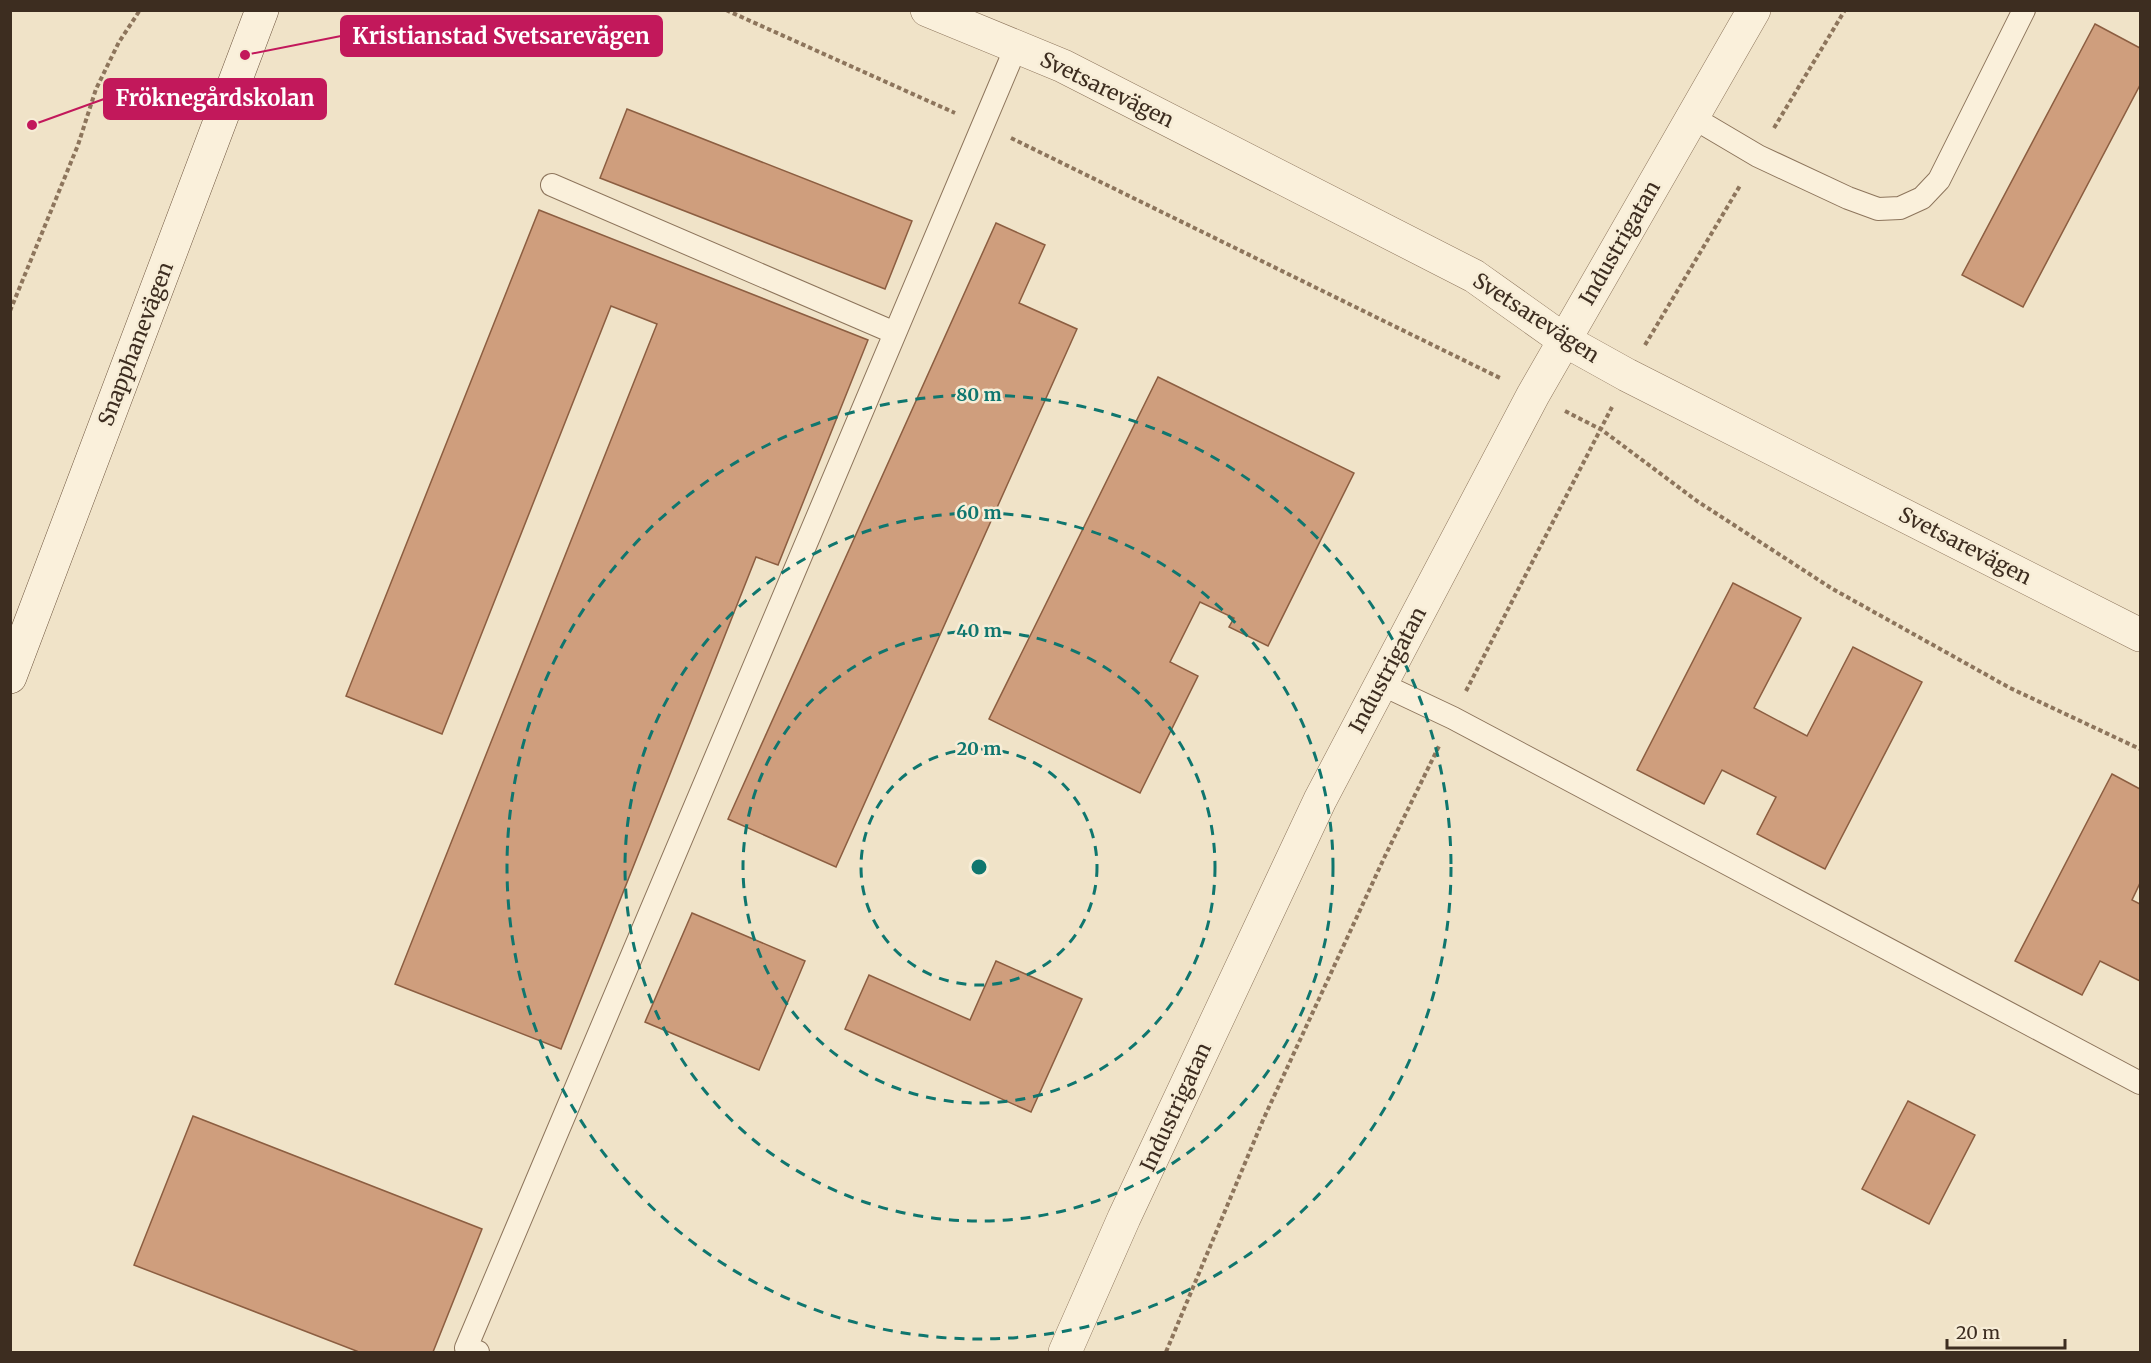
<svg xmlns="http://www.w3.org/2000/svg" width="2151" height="1363" font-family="Merriweather,serif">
<rect width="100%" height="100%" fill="#f0e3c8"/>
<!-- building -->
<path fill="#cf9e7d" stroke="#8c5e41" stroke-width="1.5" d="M2095,24l45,24v37l-117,222 -61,-32z
M627,109l285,112 -27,68 -285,-111z
M539,210l329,130 -90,225 -22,-8 -195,492 -166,-65 262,-660 -46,-18 -169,428 -96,-38z
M996,223l49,22 -26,58 58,26 -241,538 -108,-48z
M1158,377l196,96 -86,173 -39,-19 5,-9 -34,-16 -30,60 28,14 -58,117 -151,-74z
M1733,583l68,35 -47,90 53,28 46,-89 69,35 -97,187 -68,-35 19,-37 -54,-27 -18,34 -67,-34z
M2112,774l28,15v94l-8,17 8,4v77l-40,-20 -18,34 -67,-34z
M692,913l113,48 -46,109 -114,-48z
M996,961l86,38 -51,113 -186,-83 24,-54 101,45z
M1908,1101l67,34 -46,89 -67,-35z
M193,1116l289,113 -49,123h-74l-225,-87z"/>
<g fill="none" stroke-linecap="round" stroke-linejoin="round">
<defs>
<path id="service" d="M1692,117l66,39 90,42 30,11 22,-1 22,-10 17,-18 85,-170
M552,185l343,148
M1381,684l72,34 687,365
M478,1352l-12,-4 550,-1301"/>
<path id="minor" d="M927,10l136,56 411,210 90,64 63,35 513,260"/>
<path id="tertiary" d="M1065,1352l59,-134 196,-418 213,-405 221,-385"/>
<path id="secondary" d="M10,677l252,-667"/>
</defs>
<!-- service casing -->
<use href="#service" stroke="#8d755c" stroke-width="24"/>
<!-- minor casing -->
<use href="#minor" stroke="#8d755c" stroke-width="34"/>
<!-- tertiary casing -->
<use href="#tertiary" stroke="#8d755c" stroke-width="34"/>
<!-- secondary casing -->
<use href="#secondary" stroke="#6f563f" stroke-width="34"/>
<!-- path -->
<path stroke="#8d755c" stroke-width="4" stroke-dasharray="4.5 3" stroke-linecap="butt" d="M726,10l229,103
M1774,128l71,-118
M1011,138l489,240
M10,311l68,-166 18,-56 23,-47 21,-32
M1645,345l96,-161
M1565,411l37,19 95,71 134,87 179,100 130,61
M1466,691l146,-284
M1166,1352l97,-232 122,-264 54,-110"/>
<!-- service -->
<use href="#service" stroke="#faf0db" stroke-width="22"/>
<!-- minor -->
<use href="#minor" stroke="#faf0db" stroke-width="33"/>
<!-- tertiary -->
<use href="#tertiary" stroke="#faf0db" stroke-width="33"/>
<!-- secondary -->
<use href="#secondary" stroke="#faf0db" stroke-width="33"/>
</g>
<!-- distance rings -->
<g fill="none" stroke="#0f766e" stroke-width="3" stroke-dasharray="10 8">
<circle cx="979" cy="867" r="118"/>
<circle cx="979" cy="867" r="236"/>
<circle cx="979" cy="867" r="354"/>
<circle cx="979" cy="867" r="472"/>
</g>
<g text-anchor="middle" stroke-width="5" stroke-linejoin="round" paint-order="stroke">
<!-- street labels -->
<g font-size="21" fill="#3d2d20" stroke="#f7edd7">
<text transform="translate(1107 90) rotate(26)" y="7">Svetsarevägen</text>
<text transform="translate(1620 243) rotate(-60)" y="7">Industrigatan</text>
<text transform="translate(1536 318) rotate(33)" y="7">Svetsarevägen</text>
<text transform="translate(136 344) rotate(-69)" y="7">Snapphanevägen</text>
<text transform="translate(1965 546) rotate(27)" y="7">Svetsarevägen</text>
<text transform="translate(1388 670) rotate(-62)" y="7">Industrigatan</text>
<text transform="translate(1176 1107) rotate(-65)" y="7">Industrigatan</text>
</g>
</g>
<circle cx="979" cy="867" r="9" fill="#0f766e" stroke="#f7edd7" stroke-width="3"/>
<g font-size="18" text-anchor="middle" font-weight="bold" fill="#0f766e" stroke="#f7edd7" stroke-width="5" stroke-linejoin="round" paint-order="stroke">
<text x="979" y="401">80 m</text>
<text x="979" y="519">60 m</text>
<text x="979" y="637">40 m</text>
<text x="979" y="755">20 m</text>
</g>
<!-- callouts -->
<path fill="none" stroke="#c2185b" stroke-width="2" d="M245 55L341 36M32 125L104 99"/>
<g fill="#c2185b" stroke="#f7edd7" stroke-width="2">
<circle cx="245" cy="55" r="6"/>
<circle cx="32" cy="125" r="6"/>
</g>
<g fill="#c2185b" stroke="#c2185b" stroke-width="2">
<rect x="341" y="16" width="321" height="40" rx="6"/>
<rect x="104" y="79" width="222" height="40" rx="6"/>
</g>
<g font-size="22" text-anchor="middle" font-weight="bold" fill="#fff">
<text x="501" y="44">Kristianstad Svetsarevägen</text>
<text x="215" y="106">Fröknegårdskolan</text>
</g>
<!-- border -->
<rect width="2151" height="1363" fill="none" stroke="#3d2d20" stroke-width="24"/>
<!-- scale -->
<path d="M1947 1339v9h118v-9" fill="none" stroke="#3d2d20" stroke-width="3"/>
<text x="1956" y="1339" font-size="18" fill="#3d2d20" stroke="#f7edd7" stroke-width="4.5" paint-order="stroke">20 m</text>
</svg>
